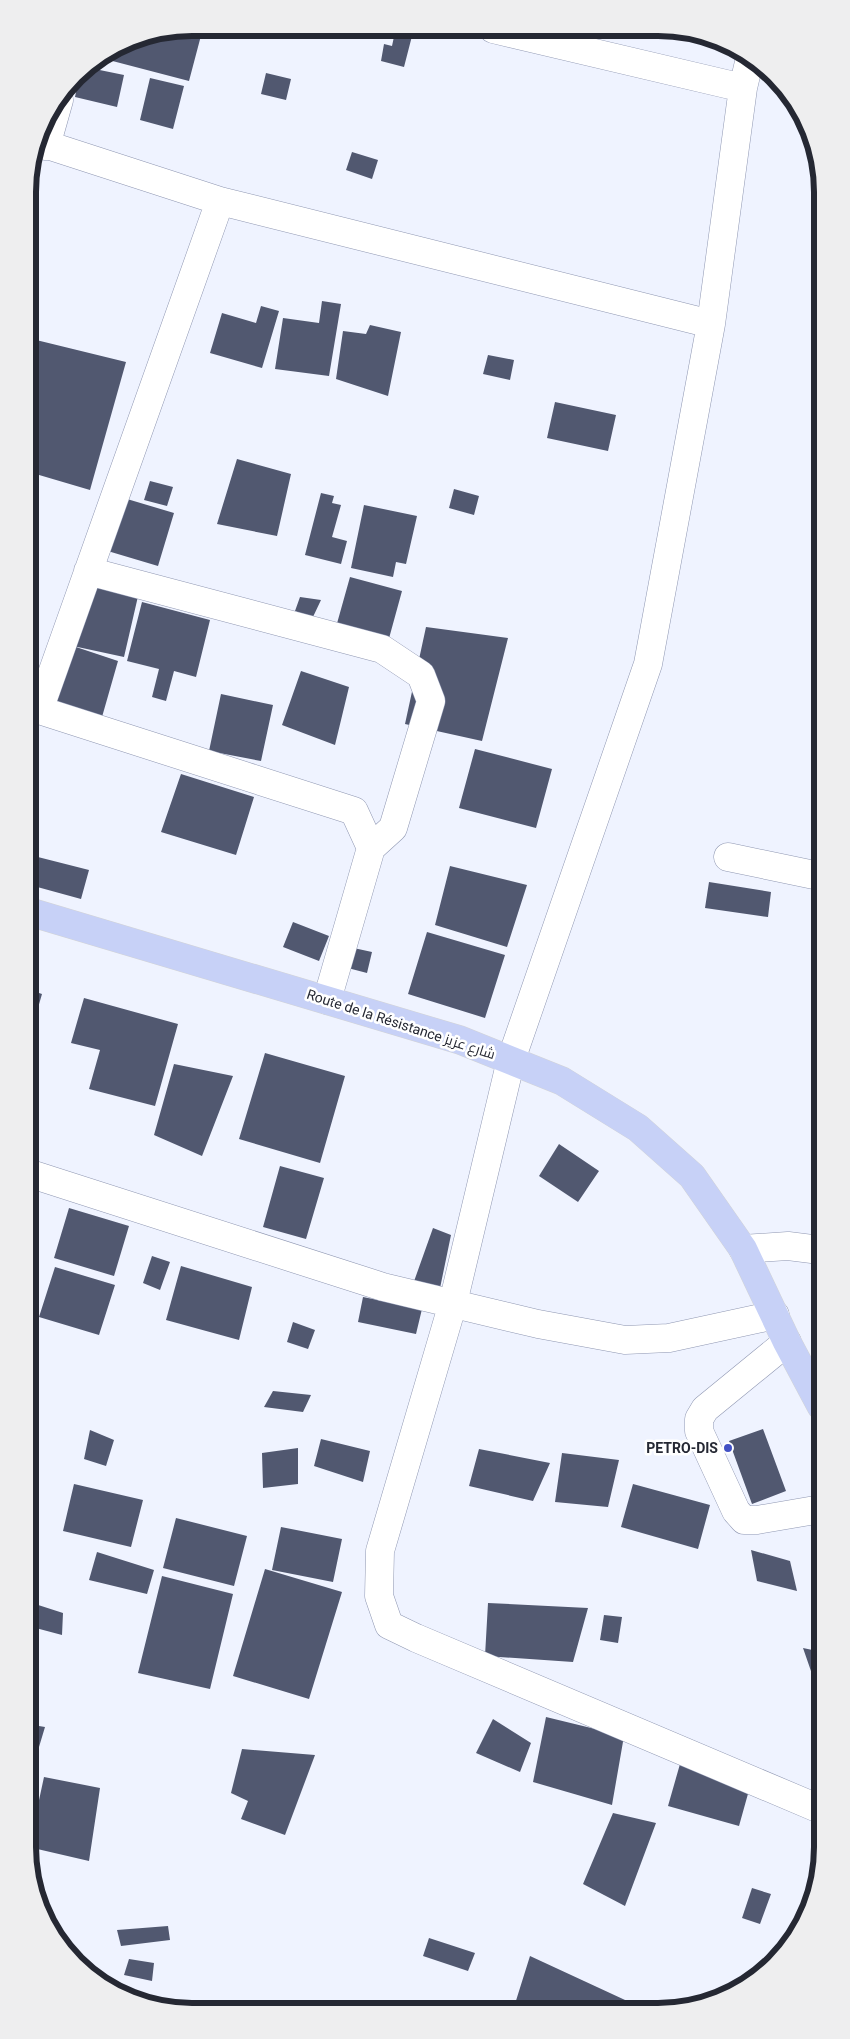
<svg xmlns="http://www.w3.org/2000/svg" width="850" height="2039" font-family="Roboto,Cairo,sans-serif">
<rect width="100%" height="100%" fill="#eff3ff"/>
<!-- building -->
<path fill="#515870" d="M192,28h11l-14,53 -88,-23 28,-18z
M395,32l17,4 -8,31 -23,-6 3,-17 8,2z
M85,67l39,8 -7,32 -42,-10 5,-25z
M266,73l25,6 -5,21 -25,-6z
M150,78l34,8 -11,43 -33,-9z
M352,152l26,8 -6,19 -26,-9z
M322,301l19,3 -12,72 -54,-7 8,-51 36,5z
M261,306l18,5 -17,57 -52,-15 12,-40 34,10z
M370,325l31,7 -13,64 -52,-17 7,-48 23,3z
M28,338l98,24 -36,128 -61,-18z
M488,355l26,5 -4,20 -27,-6z
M555,402l61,13 -8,36 -61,-13z
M237,459l54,15 -14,62 -60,-12z
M150,481l23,6 -6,19 -23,-6z
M454,489l25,7 -5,19 -25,-7z
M321,493l13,3 -2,7 9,2 -9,32 15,4 -6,23 -36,-9z
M117,496l57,17 -16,53 -57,-17z
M364,505l53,11 -11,48 -10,-2 -3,15 -42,-9z
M350,577l52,14 -14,51 -52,-15z
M88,581l51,11 -15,65 -51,-11z
M300,597l21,3 -9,19 -17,-8z
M142,602l68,18 -14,57 -22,-6 -8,30 -14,-4 7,-28 -32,-8z
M426,627l82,11 -26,103 -77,-17z
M73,646l45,15 -16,56 -47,-14z
M301,671l48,16 -14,58 -53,-20z
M221,694l52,11 -12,56 -52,-10z
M475,749l77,20 -16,59 -77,-20z
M181,774l73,23 -18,58 -75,-23z
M30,855l59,15 -8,29 -51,-14z
M450,866l77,19 -20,62 -72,-22z
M709,882l62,10 -3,25 -63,-9z
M293,922l36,14 -10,25 -36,-14z
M427,932l78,23 -20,63 -77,-24z
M349,947l23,5 -5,21 -23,-6z
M30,990l12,4 -11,38h-1z
M84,998l94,26 -23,82 -66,-17 11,-39 -29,-7z
M265,1053l80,23 -25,87 -81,-24z
M174,1064l59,12 -31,80 -48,-21z
M559,1144l40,27 -21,31 -39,-26z
M280,1166l44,12 -18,61 -43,-12z
M69,1208l60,18 -15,50 -60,-18z
M433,1228l18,7 -12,58 -27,-6z
M152,1256l18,6 -10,28 -17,-7z
M181,1266l71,21 -13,53 -73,-20z
M55,1267l60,18 -16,50 -60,-18z
M363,1297l59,12 -6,25 -58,-12z
M293,1322l22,8 -7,19 -21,-7z
M273,1391l38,4 -8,17 -39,-5z
M763,1429l23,62 -34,13 -23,-63z
M90,1430l24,10 -8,26 -22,-7z
M321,1439l49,12 -7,31 -49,-16z
M298,1448v36l-35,4 -1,-35z
M479,1449l71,14 -17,38 -64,-15z
M562,1453l57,7 -11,47 -53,-5z
M74,1484l69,16 -12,47 -68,-16z
M633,1484l77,21 -12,44 -77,-22z
M176,1518l71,18 -13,50 -71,-18z
M281,1527l61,12 -9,43 -61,-12z
M751,1550l39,11 7,30 -40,-10z
M97,1552l57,18 -7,24 -58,-14z
M265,1569l77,23 -33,107 -76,-23z
M162,1576l71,18 -23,95 -72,-16z
M32,1603l31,10 -1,22 -30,-8z
M488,1603l100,5 -15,54 -88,-6z
M604,1615l18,2 -4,26 -18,-3z
M803,1648l19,4v48h-1z
M546,1717l78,19 -12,69 -79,-23z
M493,1719l38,24 -11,29 -44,-19z
M33,1725l12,2 -12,40z
M242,1749l73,6 -30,80 -44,-16 7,-18 -17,-8z
M680,1764l71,19 -12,43 -71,-20z
M44,1777l56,11 -11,73 -56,-13v-20z
M613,1813l43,10 -31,83 -42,-22z
M752,1888l19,6 -11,30 -18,-6z
M168,1926l2,14 -49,6 -4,-16z
M429,1938l46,15 -7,18 -45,-15z
M530,1956l108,50 -124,1z
M129,1959l25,4 -2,18 -28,-6z"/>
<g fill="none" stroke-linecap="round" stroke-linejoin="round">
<defs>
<path id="minor" d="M493,29l250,59
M750,58l-7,30 -32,236 -63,340 -137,396 -58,243 -73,248 -1,45 10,29 27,13 406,172
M38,142l182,59 491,123
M46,146l13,-46
M88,571l294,78 39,26 10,26 -38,127 -22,20
M29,697l10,13 315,101 17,37 -44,152
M39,710l181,-509
M728,857l91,19
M31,1174l352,113 155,37 87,16 44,-2 106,-23
M743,1249l45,-3 32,4
M787,1342l-82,67 -6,10v12l37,80 8,9h13l64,-11"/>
<path id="major" d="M30,912l430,128 102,41 76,47 54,48 51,73 44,93 34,64"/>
</defs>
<!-- minor casing -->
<use href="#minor" stroke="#8f97b2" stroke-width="29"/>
<!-- major casing -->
<use href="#major" stroke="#d3d4d6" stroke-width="29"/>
<!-- minor -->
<use href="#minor" stroke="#fff" stroke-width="28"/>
<!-- major -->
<use href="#major" stroke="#c7d1f7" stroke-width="28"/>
</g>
<!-- markers -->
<circle fill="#4251c5" stroke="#fff" stroke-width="2" cx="728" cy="1448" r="5"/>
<g text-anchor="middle" stroke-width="5" stroke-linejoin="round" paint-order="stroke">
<!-- street labels -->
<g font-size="14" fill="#252833" stroke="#fff">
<text transform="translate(401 1024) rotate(18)" y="5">Route de la Résistance شارع عزيز</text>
</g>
<!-- poi labels -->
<g font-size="14" font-weight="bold" fill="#252833" stroke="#fff" text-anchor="end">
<text x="718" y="1453">PETRO-DIS</text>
</g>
</g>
<!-- crop -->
<path d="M0 0H850V2039H0ZM192 36H658A156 156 0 0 1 814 192V1847A156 156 0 0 1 658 2003H192A156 156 0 0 1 36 1847V192A156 156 0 0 1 192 36Z" fill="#eeeeef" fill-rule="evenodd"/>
<path fill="none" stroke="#252833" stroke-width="6" d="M192 36H658A156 156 0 0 1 814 192V1847A156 156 0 0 1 658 2003H192A156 156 0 0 1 36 1847V192A156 156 0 0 1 192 36Z"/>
</svg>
